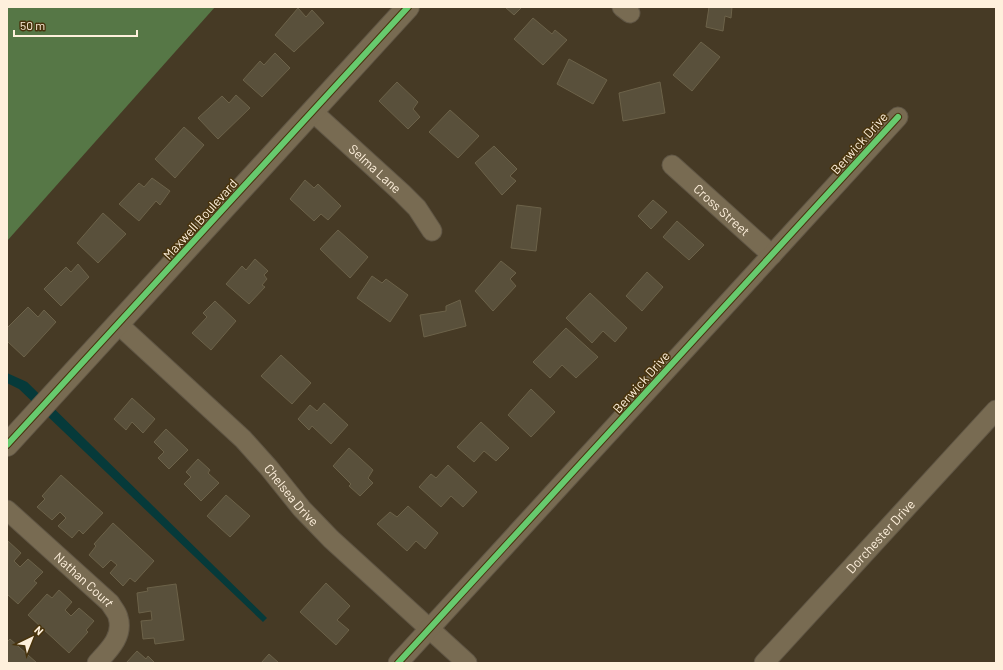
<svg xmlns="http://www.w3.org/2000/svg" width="1003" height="670" font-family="Barlow,sans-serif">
<rect width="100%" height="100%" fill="#463a25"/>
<!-- forest -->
<path fill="#567746" d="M7,7h208l-208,234z"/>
<!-- water -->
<path fill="#063a3a" d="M7,373l20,9 240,236 -4,4 -244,-233 -12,-6z"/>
<!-- building -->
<path fill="#59503b" stroke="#6c6249" d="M505,7h17l-8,8z
M709,7h23l-1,11 -6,-2 -2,15 -17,-4z
M298,8l8,9 6,-7 12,13 -30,29 -19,-17z
M533,18l19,16 3,-4 12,10 -24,25 -29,-26z
M701,42l19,15 -28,34 -19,-16z
M275,53l15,15 -28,29 -19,-17 17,-19 4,4z
M569,59l38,21 -14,24 -36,-20z
M397,82l21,20 -5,7 7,8 -12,12 -29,-28z
M660,82l5,31 -42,8 -4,-28z
M236,95l14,13 -32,31 -20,-21 24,-22 7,7z
M450,110l29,26 -21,22 -29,-26z
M184,127l20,18 -29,33 -20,-19z
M494,146l23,23 -7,7 6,5 -14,14 -27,-32z
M152,178l18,13 -10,14 -4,-4 -17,20 -20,-17 20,-21 5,4z
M305,180l9,8 4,-4 23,22 -13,14 -7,-6 -7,7 -24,-22z
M653,200l14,12 -16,17 -13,-13z
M517,205l24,3 -5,43 -25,-3z
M103,213l23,21 -28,29 -21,-20z
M677,221l27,24 -15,15 -26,-23z
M338,230l30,27 -18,21 -30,-29z
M255,259l13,12 -4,4 3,4 -5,6 3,2 -16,17 -23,-20 16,-18 4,4z
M501,261l15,12 -6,6 6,7 -23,25 -18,-20z
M78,264l11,13 -28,29 -17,-17 22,-22 5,5z
M647,272l16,15 -21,24 -16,-15z
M372,276l10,7 4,-4 22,16 -18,27 -33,-24z
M590,293l37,35 -12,14 -12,-11 -11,12 -26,-25z
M460,300l6,26 -42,11 -4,-22 26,-4v-5z
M215,301l21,20 -25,29 -19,-17 15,-16 -4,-4z
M28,307l10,10 6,-7 12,12 -32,35 -17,-16v-13z
M566,328l32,29 -22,21 -14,-13 -12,13 -17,-16z
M281,355l30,28 -19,21 -31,-28z
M531,389l24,23 -24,25 -23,-22z
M132,398l23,21 -12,14 -11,-11 -6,8 -12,-11z
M324,403l24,22 -17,19 -19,-18 -3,4 -11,-11 12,-14 7,6z
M481,422l28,26 -13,13 -12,-10 -10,11 -17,-15z
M166,429l22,21 -19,19 -11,-11 6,-6 -10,-10z
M349,448l24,22 -5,8 5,5 -13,13 -11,-10 2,-2 -18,-18z
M198,459l12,11 -2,3 11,10 -18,18 -17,-17 7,-7 -5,-5z
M448,465l29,27 -14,15 -12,-11 -10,11 -22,-20 12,-13 5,4z
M61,475l42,38 -20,21 -4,-4 -7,8 -14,-12 8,-8 -6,-6 -8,8 -15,-13 8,-8 -3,-3z
M226,495l24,21 -20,21 -23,-21z
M408,506l30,27 -13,16 -9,-8 -9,10 -30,-27 13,-12 7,5z
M113,523l41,38 -19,21 -5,-4 -7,8 -13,-13 7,-8 -6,-5 -8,8 -14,-13 7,-9 -2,-2z
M8,541l13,12 -7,8 6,6 8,-8 15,13 -9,9 3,2 -19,21 -11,-10z
M326,583l24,23 -13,14 12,10 -13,15 -36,-33z
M176,584l8,56 -29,4 -1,-6 -11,1 -2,-18 11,-1 -1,-9 -12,2 -2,-20 11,-2 -1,-3z
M59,590l13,12 -7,8 6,6 8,-8 15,13 -8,9 2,2 -19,21 -41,-38 19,-21 5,4z
M10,639l27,24h-30v-21z
M137,651l9,8 2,-3 7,7h-29z
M269,654l10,9h-18z"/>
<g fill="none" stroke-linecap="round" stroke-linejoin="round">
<defs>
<g id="street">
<path d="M622,7l8,6"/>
<path id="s1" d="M313,112l89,81 15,15 15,23"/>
<path id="s2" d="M672,165l100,90"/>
<path id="s3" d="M118,324l125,115 26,29 33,41 29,30 136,124"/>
<path id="s4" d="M7,510l103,93c2,4 7,9 8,14 6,19 -9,33 -21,46"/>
<path d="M398,663l500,-546"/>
<path id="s5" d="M764,663l232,-253"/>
</g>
<path id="secondary" d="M7,445l401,-438"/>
</defs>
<!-- street casing -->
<use href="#street" stroke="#605645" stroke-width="21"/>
<!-- secondary casing -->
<use href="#secondary" stroke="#605645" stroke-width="24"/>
<!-- street -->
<use href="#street" stroke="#786b52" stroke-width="19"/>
<!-- secondary -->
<use href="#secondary" stroke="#786b52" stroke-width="22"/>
<defs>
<path id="cycleway" d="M7,445l401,-438
M398,663l500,-546"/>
</defs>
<!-- cycleway casing -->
<use href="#cycleway" stroke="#48330c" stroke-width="8"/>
<!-- cycleway -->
<use href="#cycleway" stroke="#67ca6e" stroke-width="6"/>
</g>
<g text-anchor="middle" stroke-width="3" stroke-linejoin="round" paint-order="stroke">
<!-- street labels -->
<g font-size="13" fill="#fef0dc" stroke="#48330c">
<text transform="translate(859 143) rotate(-48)" y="5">Berwick Drive</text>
<text dy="5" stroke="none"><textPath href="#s1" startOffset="84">Selma Lane</textPath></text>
<text dy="5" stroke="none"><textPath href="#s2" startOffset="67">Cross Street</textPath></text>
<text transform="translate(200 219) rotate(-48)" y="5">Maxwell Boulevard</text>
<text transform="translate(641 382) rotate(-48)" y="5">Berwick Drive</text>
<text dy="5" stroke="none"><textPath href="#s3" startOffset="244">Chelsea Drive</textPath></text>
<text dy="5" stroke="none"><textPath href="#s5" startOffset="172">Dorchester Drive</textPath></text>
<text dy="5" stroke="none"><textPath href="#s4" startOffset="104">Nathan Court</textPath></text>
</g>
</g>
<!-- border -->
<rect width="1003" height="670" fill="none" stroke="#fef0dc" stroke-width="16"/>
<!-- north arrow -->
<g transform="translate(32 638) rotate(43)" stroke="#48330c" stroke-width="3" paint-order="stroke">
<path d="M0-3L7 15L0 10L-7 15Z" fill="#fef0dc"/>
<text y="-6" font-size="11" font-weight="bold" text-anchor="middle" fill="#fef0dc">N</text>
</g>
<!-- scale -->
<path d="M14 30v6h123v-6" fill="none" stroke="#fef0dc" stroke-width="2"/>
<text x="20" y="30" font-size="12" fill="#fef0dc" stroke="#48330c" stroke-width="3" paint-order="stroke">50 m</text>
</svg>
